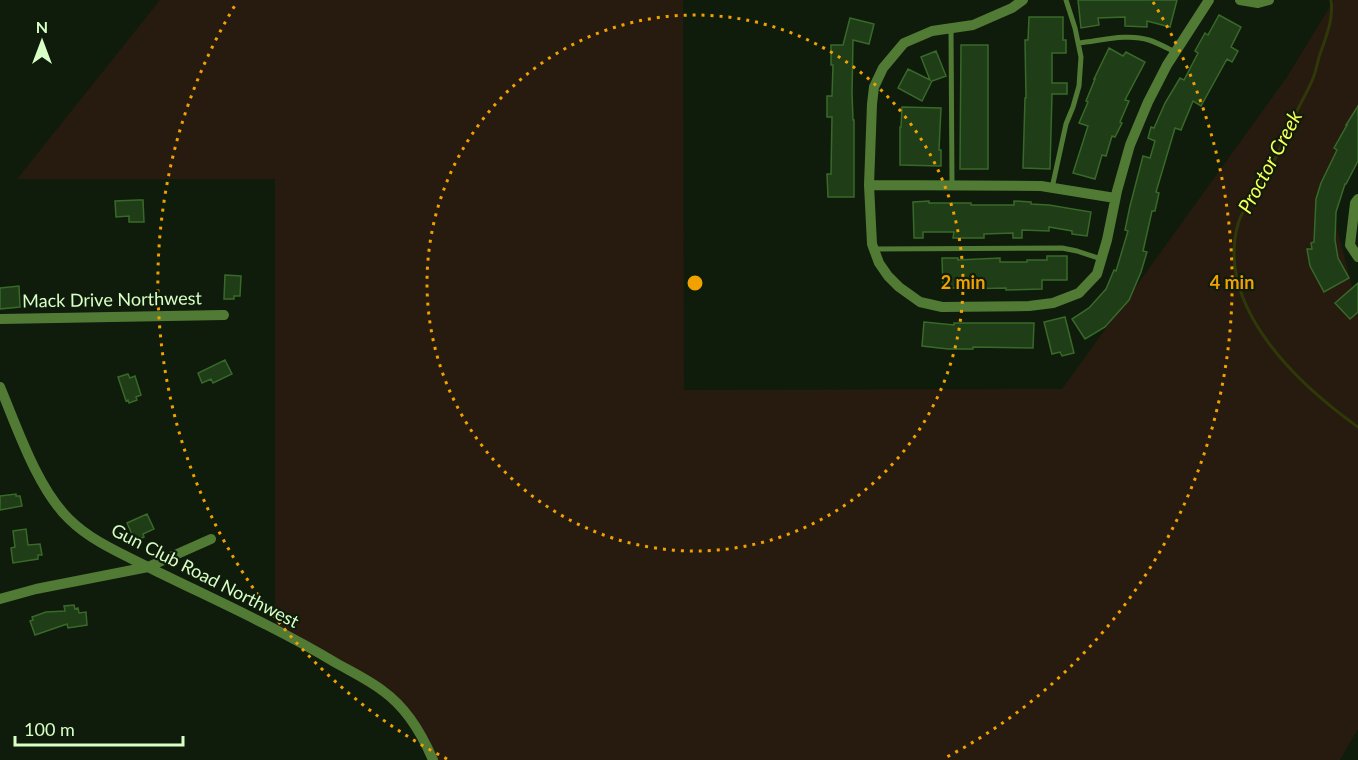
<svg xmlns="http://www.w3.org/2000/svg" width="1358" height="760" font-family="Lato,sans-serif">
<rect width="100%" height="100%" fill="#0f1c0b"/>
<!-- green -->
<path fill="#261b0e" d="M160,0h523l1,390 378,-1 225,-312 47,-77h24v164l-27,42 27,103v420l-18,31h-910l-30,-53 -125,-76v-452h-258z"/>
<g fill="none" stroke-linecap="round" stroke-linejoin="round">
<!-- stream -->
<path stroke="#2e3808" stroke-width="3" d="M1331,0c3,20 -6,39 -12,57 -2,9 -4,18 -8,26 -3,7 -7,14 -10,20 -11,21 -19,42 -29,62 -5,9 -10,19 -16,28 -7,10 -15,19 -18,31 -23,83 60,160 120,203"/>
</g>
<!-- building -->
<path fill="#1f3d17" stroke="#386929" stroke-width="1.5" d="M1078,0h99l-7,27 -23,-6v6l-22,-1v-9l-27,1 1,7 -18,3z
M1219,15l22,12 -10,20 7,4 -6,11 -5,-3 -26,47 -8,-5 -12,29 -6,-2 -19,64 3,1 -4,18h-3l-9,40 4,1 -6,20 -12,28 -24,27 -20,12 -13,-20 17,-11 17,-19 8,-19 2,1 12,-40 -3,-1 5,-24 13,-50 7,2 5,-17 -7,-3 3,-11 3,1 11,-25 15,-25 4,2 14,-27 -3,-2 10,-18 3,2z
M1029,17h34v23h3v13h-14v30h15v11h-15l-2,75 -27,-1 2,-70h1l-1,-58h3z
M850,18l24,6 -5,20 -16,-4 -1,53 1,27h1v77h-26l-1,-23h4l1,-57h-5v-21h5l1,-31h-2v-20h12z
M961,45h27v124h-28z
M1109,48l14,8 3,-4 19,10 -20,38 4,1 -9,21 2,1 -7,14 -3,-1 -6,20 -4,-1 -7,24 -22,-6 15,-47 -9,-3 9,-21 -2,-1 9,-22h-1z
M936,51l10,25 -14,5 -10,20 -24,-13 10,-19 22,11 -9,-23z
M1358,106v55l-12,23h-1l-9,28 -1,28 3,18 11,20 -25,14 -14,-26 -3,-17h5l-1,-6 3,-1 2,-43 5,-16 16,-33 -3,-2 13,-23h-1z
M902,107l39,1 -2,42h2v16l-41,-1v-38h1z
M138,200h5l1,22h-15v-6l-13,1 -1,-16z
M929,201v2h42v2h43v-4l17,1v2l18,1 42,7 -4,24 -15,-2v-3l-23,-4v4l-27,-1v8h-9v-5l-29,1v4h-31l1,-6h-31v6h-9l-1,-36z
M1047,256h20v24h-25v9l-36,1v-2l-43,1v-1h-20l-1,-30h16v2l42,-2v4h27v-2h20z
M225,275l16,1 -1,20h-6v3h-10z
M1358,283v29l-8,7 -15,-16z
M19,286l1,21 -20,2v-21z
M1065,317l9,36 -12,3 -2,-4 -8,2 -8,-32z
M924,322l30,3v-2h80l-1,25 -60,-1v2h-25l-26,-3z
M225,360l7,14 -19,9 -2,-4 -9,4 -4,-10z
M128,374l2,4 5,-2 6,19 -5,2 1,3 -8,3 -1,-3 -2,1 -8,-24z
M16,494v2h4l2,10 -22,4v-14z
M147,514l7,15 -11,5 1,3 -9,4 -8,-18z
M26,529l2,16 12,-1 2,11h-4v4l-25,4 -2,-15 4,-1 -2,-16z
M74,605l1,4 3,-1 1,5 7,-1 1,13 -19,3 -1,-4 -32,11 -5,-14 3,-1 -1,-3 14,-5 19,-1 -1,-5z"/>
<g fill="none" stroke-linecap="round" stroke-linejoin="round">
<!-- service -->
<path stroke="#517b35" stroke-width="5" d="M951,29l1,156
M1078,43c22,-2 49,-10 71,-3 9,3 18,8 26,12
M1052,188l14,-64 7,-17 6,-21 2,-29 -6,-29 -9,-28
M874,249l188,-1 15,3 24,8"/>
<!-- minor -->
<path stroke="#517b35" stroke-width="10" d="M1023,0l-11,8 -39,17 -41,6 -28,12 -21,25 -9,19 -2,17 -3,81 3,59 7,19 9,13 11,11 21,15 22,5 87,-1 24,-3 26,-10 18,-19 10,-34 10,-49 13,-46 18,-43 19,-37 42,-65
M1240,0l18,3 11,-3
M869,185l172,1 74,12
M1358,199l-3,4 -5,42 8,12
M0,319l224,-4
M0,387c17,40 37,101 69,132 23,23 56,36 85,51 61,30 124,58 182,93 16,9 33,17 47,28 24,17 39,43 50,69
M0,599l36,-10 112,-22 63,-28"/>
</g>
<!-- distance rings -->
<g fill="none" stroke="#f1a100" stroke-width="3" stroke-dasharray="3 6">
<circle cx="695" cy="283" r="268"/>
<path d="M447 759A537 537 0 0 1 237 2M1153 2A537 537 0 0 1 943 759"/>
</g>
<g text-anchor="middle" stroke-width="4.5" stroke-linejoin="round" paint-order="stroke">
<!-- street labels -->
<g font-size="18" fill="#d8ffc6" stroke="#0f1c0b">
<text transform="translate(112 300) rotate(-1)" y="6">Mack Drive Northwest</text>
<text transform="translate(205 576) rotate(27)" y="6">Gun Club Road Northwest</text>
</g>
<!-- water labels -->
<g font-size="20" font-style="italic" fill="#f9ff54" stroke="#0f1c0b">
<text transform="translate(1270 162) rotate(-62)" y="7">Proctor Creek</text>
</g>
</g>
<circle cx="695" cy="283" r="9" fill="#f1a100" stroke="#0f1c0b" stroke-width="3"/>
<g font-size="18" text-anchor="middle" font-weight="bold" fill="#f1a100" stroke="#0f1c0b" stroke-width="4.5" stroke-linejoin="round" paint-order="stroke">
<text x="963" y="289">2 min</text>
<text x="1232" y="289">4 min</text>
</g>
<!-- north arrow -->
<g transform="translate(42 42)" stroke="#0f1c0b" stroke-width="4.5" paint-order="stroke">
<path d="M0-4.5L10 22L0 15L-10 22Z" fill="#d8ffc6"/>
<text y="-9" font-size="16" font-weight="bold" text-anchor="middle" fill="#d8ffc6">N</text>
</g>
<!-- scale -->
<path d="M15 736v9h168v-9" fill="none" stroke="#d8ffc6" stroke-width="3"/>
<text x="24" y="736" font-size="18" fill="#d8ffc6" stroke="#0f1c0b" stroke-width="4.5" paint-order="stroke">100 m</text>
</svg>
